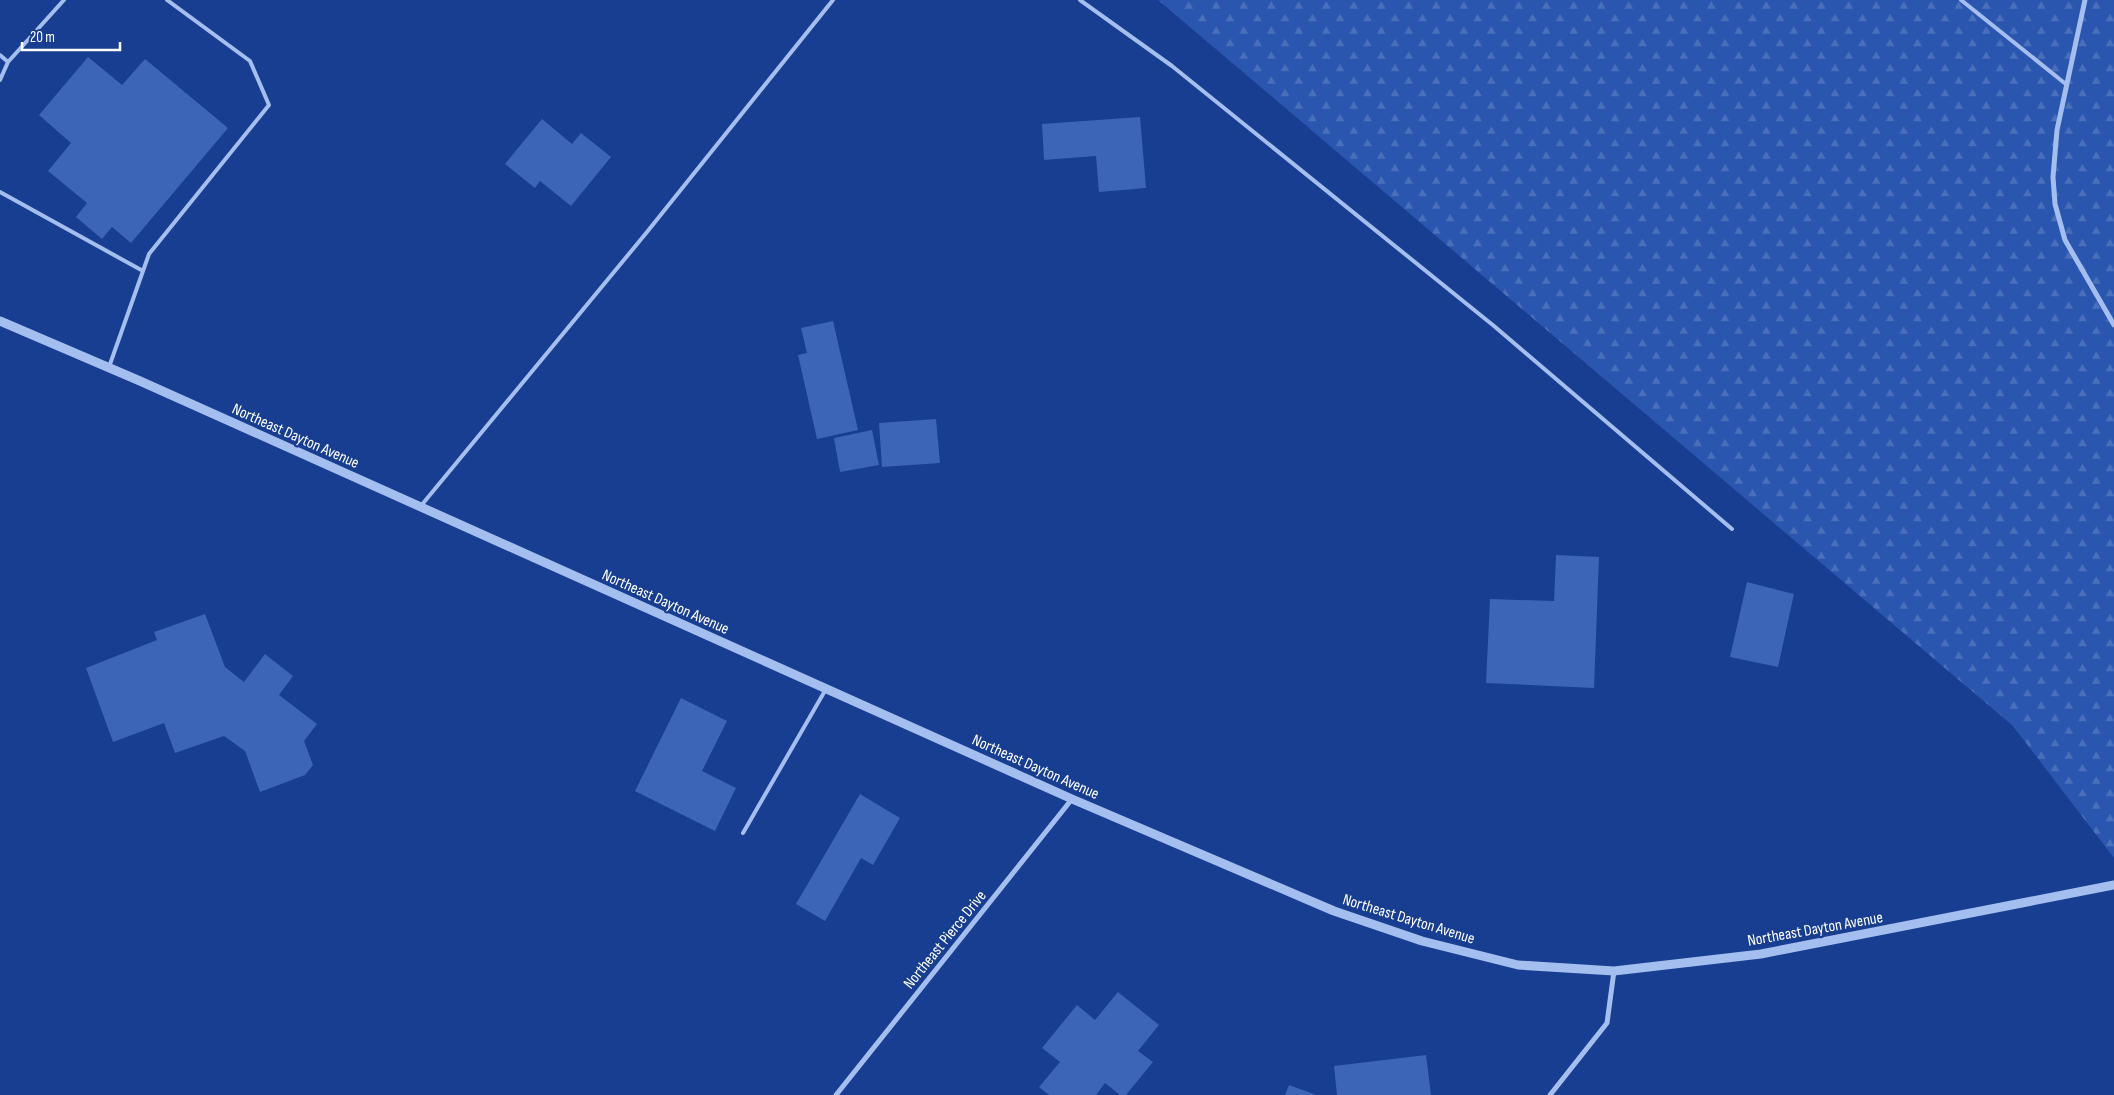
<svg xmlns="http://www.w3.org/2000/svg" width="2114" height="1095" font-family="'Sofia Sans Condensed',sans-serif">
<defs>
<pattern id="forest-firs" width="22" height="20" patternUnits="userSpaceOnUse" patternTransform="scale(1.25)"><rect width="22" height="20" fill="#2a56af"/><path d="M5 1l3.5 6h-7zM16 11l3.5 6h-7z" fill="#4a6fbb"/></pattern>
</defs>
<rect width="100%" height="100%" fill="#173e90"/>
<!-- forest -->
<path fill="url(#forest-firs)" d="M1158,0h956v858l-101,-132z"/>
<!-- building -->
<path fill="#3c64b7" d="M88,57l34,28 23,-26 83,69 -97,115 -19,-16 -10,12 -26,-22 11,-14 -39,-32 23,-28 -32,-28z
M1140,117l6,71 -47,4 -3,-36 -52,4 -2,-36z
M542,119l30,25 9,-11 30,24 -40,49 -31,-25 -5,7 -30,-24z
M833,321l25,109 -41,9 -19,-84 9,-2 -6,-25z
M936,419l4,44 -58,4 -3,-44z
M872,430l7,35 -39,7 -6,-34z
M1556,555l43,2 -5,131 -108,-5 4,-84 64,2z
M1747,582l47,12 -16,73 -48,-10z
M205,614l20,53 19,15 21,-28 28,22 -14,19 38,29 -13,17 9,24 -8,10 -45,17 -15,-41 -21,-15 -49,17 -11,-30 -51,19 -27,-74 71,-28 -3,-8z
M681,698l46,23 -25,50 34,17 -21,43 -80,-40z
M860,794l40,24 -27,47 -12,-7 -36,63 -29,-17z
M1118,992l41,33 -21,26 15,11 -27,33h-6l-15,-12 -9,12h-47l-10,-8 21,-25 -18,-14 35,-43 18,15z
M1426,1055l5,40h-94l-3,-29z
M1289,1085l27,10h-31z"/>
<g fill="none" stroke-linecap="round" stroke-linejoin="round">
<!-- service -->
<path stroke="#a5bef0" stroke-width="4" d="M1080,0l92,66 322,260 238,203
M1961,0l106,85
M0,55l8,7 -8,18
M8,62l56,-62
M0,192l143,79
M109,367l40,-113 120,-149 -19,-44 -83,-61
M420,507l227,-275 186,-232
M743,833l83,-144"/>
<!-- minor -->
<path stroke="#a5bef0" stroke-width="5" d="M2085,0l-28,130 -4,47 2,27 10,36 49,85
M836,1095l236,-296
M1550,1095l57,-72 7,-52"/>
<!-- tertiary -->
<path stroke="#a5bef0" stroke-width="9" d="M0,321l140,60 932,418 262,112 88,30 96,24 96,6 147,-17 353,-69"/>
</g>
<g text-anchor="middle" stroke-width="4.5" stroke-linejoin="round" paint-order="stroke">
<!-- street labels -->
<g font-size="16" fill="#fff" stroke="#173e90">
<text transform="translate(296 435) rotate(24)" y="6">Northeast Dayton Avenue</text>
<text transform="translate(666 601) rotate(24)" y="6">Northeast Dayton Avenue</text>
<text transform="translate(1036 766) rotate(24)" y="6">Northeast Dayton Avenue</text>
<text transform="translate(1409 918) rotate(17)" y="6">Northeast Dayton Avenue</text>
<text transform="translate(1815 928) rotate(-10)" y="6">Northeast Dayton Avenue</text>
<text transform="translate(944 939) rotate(-51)" y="6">Northeast Pierce Drive</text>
</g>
</g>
<!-- scale -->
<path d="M22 42v8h98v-8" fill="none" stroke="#ffffff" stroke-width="2.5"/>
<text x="30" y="42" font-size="15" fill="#ffffff" stroke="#173e90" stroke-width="4" paint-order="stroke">20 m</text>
</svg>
